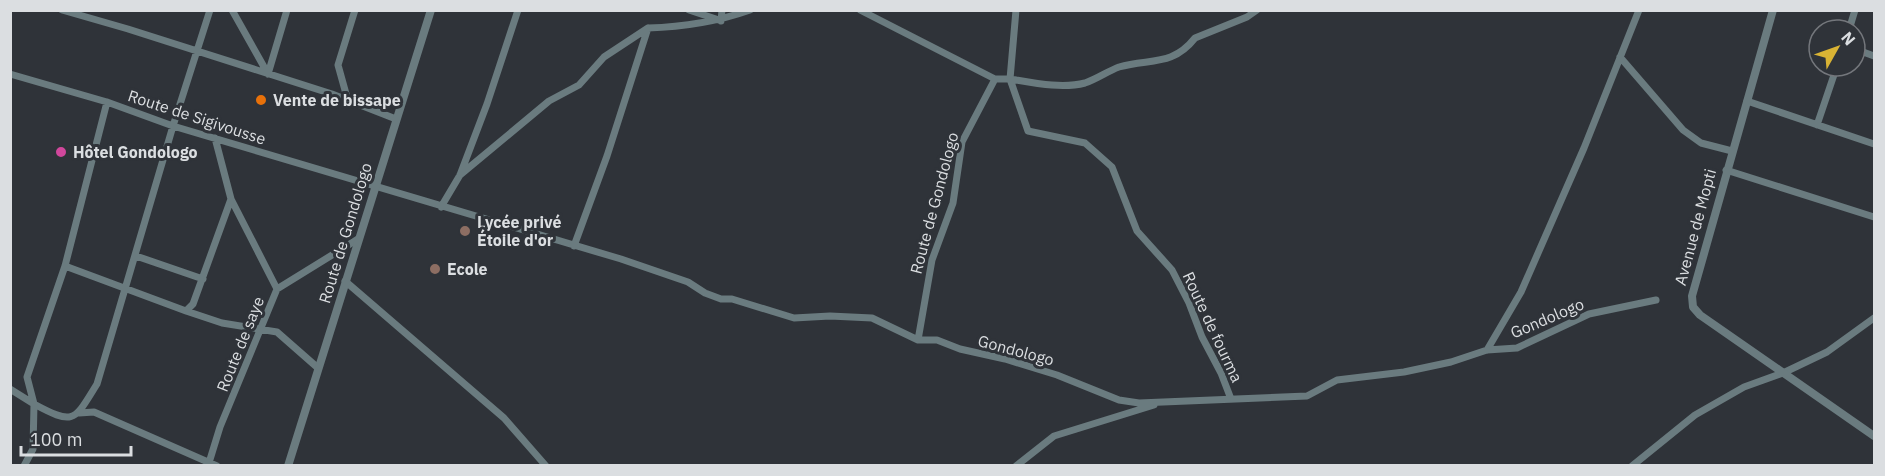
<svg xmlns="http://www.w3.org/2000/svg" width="1885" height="476" font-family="'IBM Plex Sans',sans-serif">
<rect width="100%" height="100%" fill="#2f3339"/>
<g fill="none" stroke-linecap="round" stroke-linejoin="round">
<!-- minor -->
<path stroke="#6a7b7f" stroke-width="7" d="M62,10l66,19 204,65 64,25
M232,10l36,64
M689,10l30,10
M860,10l135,69h15l18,52 57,12 27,24 25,64 35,39 17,33 13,34 19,36 10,26
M1016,10l-6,69c24,4 52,10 75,4 12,-4 23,-12 34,-16 31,-9 53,0 76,-29l52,-21 10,-7
M721,21l1,-11
M1849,30l6,-20
M1855,49l19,7
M1620,57l63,73 18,13 31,8
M10,74l97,28 66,24 448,133 67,23 17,11 16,6h11l62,19 36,-2 42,2 46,22h19l23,9 45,10 52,16 62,25 20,3 168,-7 30,-16 67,-8 47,-10 36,-12 30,-2 72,-34 67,-14
M268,74l19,-64
M348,101l-10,-36 17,-55
M1747,101l127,43
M107,102l-42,164 -38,111 7,27c41,22 40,17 63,-20l76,-258 37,-116
M1817,125l20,-59
M1726,170l148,47
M460,175l89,-74 30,-16 25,-28 44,-29
M231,199l46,90
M441,207l19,-32 27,-71 31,-94
M574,246l33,-90 41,-128c36,-1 68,-6 102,-18
M136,256l67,23
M65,266l121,45 7,-7 38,-105 -16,-61
M345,281l159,137 42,48
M186,311l36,12 55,9 41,36
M918,340l14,-80 21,-57 9,-61 33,-63
M1487,350l34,-58 63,-144 55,-138
M10,389l24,15 -1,45 -9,17
M79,413l15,-1 123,54
M208,466l12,-39 57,-138 81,-50
M1016,466l38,-30 100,-31
M1632,466l63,-51 49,-28 39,-14 44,-21 47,-34"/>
<!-- tertiary -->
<path stroke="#6a7b7f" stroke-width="8" d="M1773,10l-81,286 1,11 7,8 174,121
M288,466l143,-456"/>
</g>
<!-- markers -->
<circle fill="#e8710a" stroke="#2f3339" stroke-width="2" cx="261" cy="100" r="6"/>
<circle fill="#d1479c" stroke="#2f3339" stroke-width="2" cx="61" cy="152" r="6"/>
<g fill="#8d6e63" stroke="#2f3339" stroke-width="2">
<circle cx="465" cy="231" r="6"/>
<circle cx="435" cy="269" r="6"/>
</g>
<g text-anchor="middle" stroke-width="6" stroke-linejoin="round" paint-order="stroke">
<!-- poi labels -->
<g font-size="16" font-weight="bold" fill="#dbdee1" stroke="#2f3339" text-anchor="start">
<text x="273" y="106">Vente de bissape</text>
<text x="73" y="158">Hôtel Gondologo</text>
<text x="477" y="228">Lycée privé<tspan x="477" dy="18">Étoile d'or</tspan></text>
<text x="447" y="275">Ecole</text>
</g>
<!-- street labels -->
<g font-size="16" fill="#dbdee1" stroke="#2f3339">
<text transform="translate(197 117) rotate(18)" y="6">Route de Sigivousse</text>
<text transform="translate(934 203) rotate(-75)" y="6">Route de Gondologo</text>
<text transform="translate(1695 227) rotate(-75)" y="6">Avenue de Mopti</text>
<text transform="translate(345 233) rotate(-73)" y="6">Route de Gondologo</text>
<text transform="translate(1547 318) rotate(-23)" y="6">Gondologo</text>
<text transform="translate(1213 327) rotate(65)" y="6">Route de fourma</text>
<text transform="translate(240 344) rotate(-68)" y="6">Route de saye</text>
<text transform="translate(1016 350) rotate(15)" y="6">Gondologo</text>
</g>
</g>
<!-- border -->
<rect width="1885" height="476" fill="none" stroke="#dbdee1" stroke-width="24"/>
<!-- north arrow -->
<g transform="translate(1837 48) rotate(50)"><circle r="28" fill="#2f3339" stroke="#74777c" stroke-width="1.5"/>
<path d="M0-4.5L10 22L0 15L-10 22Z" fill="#d9b334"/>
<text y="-9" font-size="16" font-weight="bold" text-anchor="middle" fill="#dbdee1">N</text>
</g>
<!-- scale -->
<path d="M21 446v9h110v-9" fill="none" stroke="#dbdee1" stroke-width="3"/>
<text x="30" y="446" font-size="18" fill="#dbdee1" stroke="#2f3339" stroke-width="4.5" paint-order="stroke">100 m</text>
</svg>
